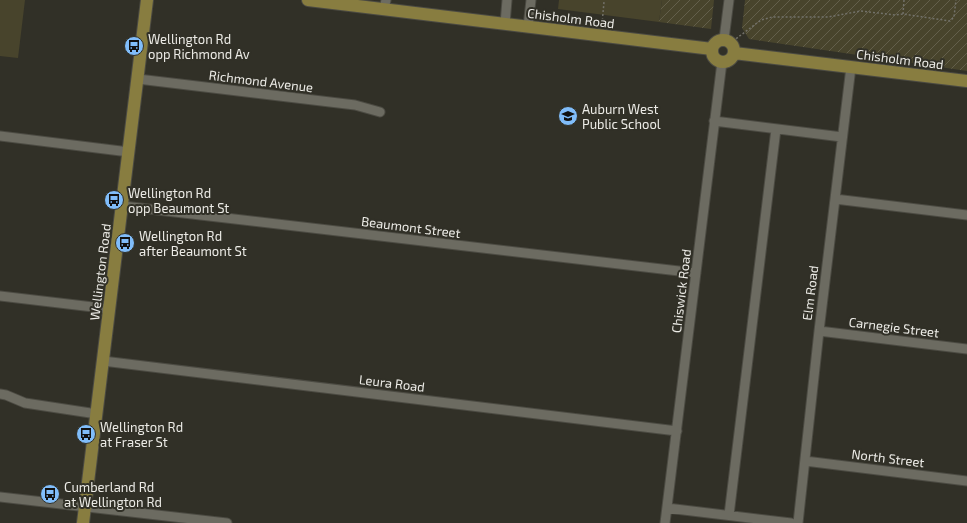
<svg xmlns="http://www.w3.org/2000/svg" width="967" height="523" font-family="'Exo 2',sans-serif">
<defs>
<pattern id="garden-furrows" width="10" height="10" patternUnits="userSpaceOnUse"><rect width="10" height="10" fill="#48442c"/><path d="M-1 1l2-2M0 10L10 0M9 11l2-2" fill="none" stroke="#635f4b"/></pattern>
</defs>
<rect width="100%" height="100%" fill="#313027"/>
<!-- park -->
<path fill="#48442c" d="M0,0h25l-7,58 -18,-2z
M559,0h103l-3,22 -101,-13z"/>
<!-- garden -->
<path fill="url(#garden-furrows)" d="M662,0h52l-3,29 -52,-7z
M745,0h222v71l-218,-32 -7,-11z"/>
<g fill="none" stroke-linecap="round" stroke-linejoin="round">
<defs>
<path id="minor" d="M384,9l2,-9
M505,24l2,-24
M528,27l3,-27
M724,39l5,-39
M138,79l217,26 25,7
M714,121l128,16
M0,136l129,16
M835,199l132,16
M123,206l573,67
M0,296l110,13
M819,331l148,18
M103,361l574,70
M0,394l6,1 19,8 72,11
M805,461l162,20
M0,497l227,26
M667,508l124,15
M729,515l47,-386
M665,523l57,-461
M798,523l21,-192 32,-264"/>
<path id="major" d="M308,0l404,49
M712 51a11 11 0 1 1 22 0a11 11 0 1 1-22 0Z
M734,53l233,28
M83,523l64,-523"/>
</defs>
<!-- minor casing -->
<use href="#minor" stroke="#4c4b43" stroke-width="11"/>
<!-- major casing -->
<use href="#major" stroke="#4c4b43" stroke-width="14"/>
<!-- path -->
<path stroke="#727169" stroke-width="1.5" stroke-dasharray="2 2" stroke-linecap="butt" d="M903,14l1,-14
M602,24l2,-22
M733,41l28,-21 11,-3h56l33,-6 34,4 8,-1 47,7 4,-4 2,-17"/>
<!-- minor -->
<use href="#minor" stroke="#6c6b61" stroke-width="9"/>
<!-- major -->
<use href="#major" stroke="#887d40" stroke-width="12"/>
</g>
<!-- icons -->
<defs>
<symbol id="bus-disc" viewBox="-11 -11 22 22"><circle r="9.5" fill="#80bdfa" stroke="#313027"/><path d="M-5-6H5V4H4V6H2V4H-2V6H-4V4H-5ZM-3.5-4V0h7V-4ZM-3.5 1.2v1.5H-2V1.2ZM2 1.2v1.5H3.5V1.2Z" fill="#111"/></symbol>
<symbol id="school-disc" viewBox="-11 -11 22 22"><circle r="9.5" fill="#80bdfa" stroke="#313027"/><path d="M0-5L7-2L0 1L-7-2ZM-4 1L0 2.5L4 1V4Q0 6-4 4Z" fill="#111"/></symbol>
</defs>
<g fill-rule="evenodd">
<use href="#bus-disc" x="123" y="35" width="22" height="22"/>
<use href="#school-disc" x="557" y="105" width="22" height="22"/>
<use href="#bus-disc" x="103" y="189" width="22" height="22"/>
<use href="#bus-disc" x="114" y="232" width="22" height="22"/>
<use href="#bus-disc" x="75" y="423" width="22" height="22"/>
<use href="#bus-disc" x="39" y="483" width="22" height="22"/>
</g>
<g text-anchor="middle" stroke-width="4" stroke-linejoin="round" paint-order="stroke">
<!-- street labels -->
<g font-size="13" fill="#ecebe6" stroke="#313027">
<text transform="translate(571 18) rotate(7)" y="5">Chisholm Road</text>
<text transform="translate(900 59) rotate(7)" y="5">Chisholm Road</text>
<text transform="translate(261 81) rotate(7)" y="5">Richmond Avenue</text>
<text transform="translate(411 227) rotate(7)" y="5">Beaumont Street</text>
<text transform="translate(100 272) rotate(-83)" y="5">Wellington Road</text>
<text transform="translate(681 291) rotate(-83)" y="5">Chiswick Road</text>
<text transform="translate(810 293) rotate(-83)" y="5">Elm Road</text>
<text transform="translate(894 327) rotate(7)" y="5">Carnegie Street</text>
<text transform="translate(392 383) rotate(7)" y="5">Leura Road</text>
<text transform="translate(888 458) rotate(7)" y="5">North Street</text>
</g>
<!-- poi labels -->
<g font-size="13" fill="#ecebe6" stroke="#313027" text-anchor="start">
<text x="148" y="44">Wellington Rd<tspan x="148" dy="15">opp Richmond Av</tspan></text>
<text x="582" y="114">Auburn West<tspan x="582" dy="15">Public School</tspan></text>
<text x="128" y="198">Wellington Rd<tspan x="128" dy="15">opp Beaumont St</tspan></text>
<text x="139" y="241">Wellington Rd<tspan x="139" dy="15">after Beaumont St</tspan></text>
<text x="100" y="432">Wellington Rd<tspan x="100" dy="15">at Fraser St</tspan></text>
<text x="64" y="492">Cumberland Rd<tspan x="64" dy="15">at Wellington Rd</tspan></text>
</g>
</g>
</svg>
